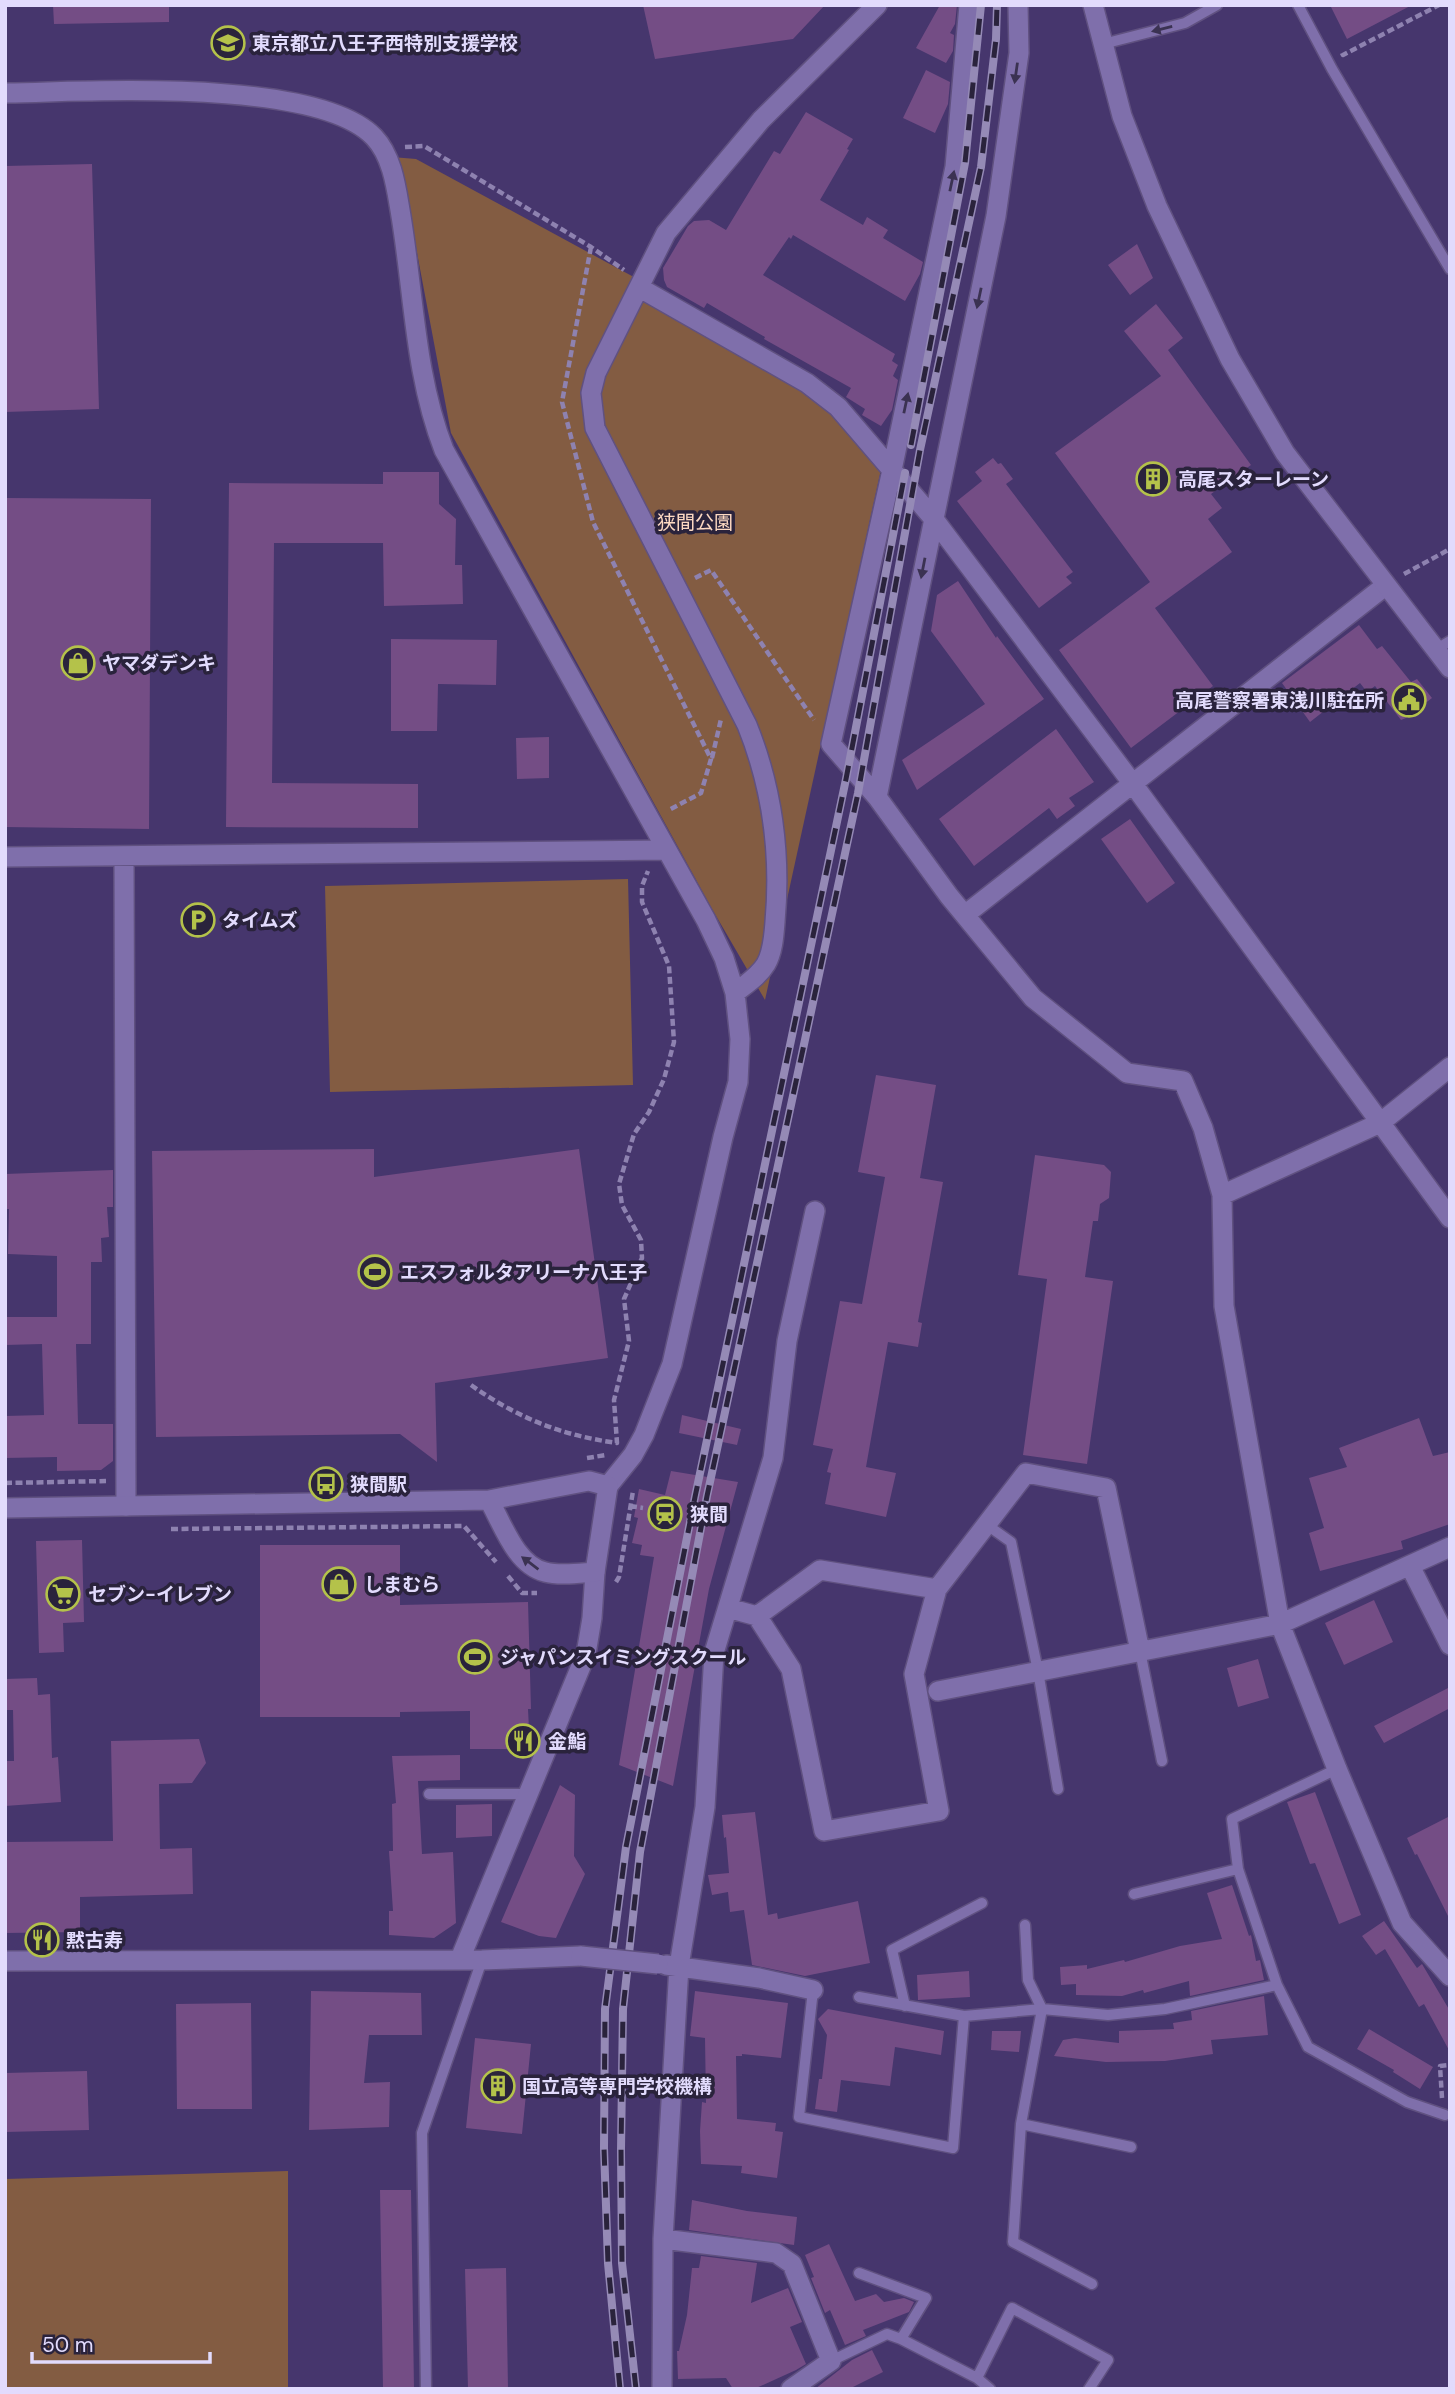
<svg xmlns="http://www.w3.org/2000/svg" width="1455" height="2394" font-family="'DM Sans','Noto Sans JP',sans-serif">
<rect width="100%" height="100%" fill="#46366d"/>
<!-- green -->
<path fill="#835c42" d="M392,157l24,2 227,123 216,142 25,32 -119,544 -53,-91 -261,-476 -50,-265z
M628,879l5,206 -303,7 -5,-206z
M288,2171v218h-283v-210z"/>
<!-- building -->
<path fill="#744d85" d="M53,5h116v17l-115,2z
M643,5h182l-32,34 -138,20z
M940,5h17l-2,19 -5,9 4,2 -1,16 -7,12 -30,-15z
M1330,5h82l-65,34z
M926,70l24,12 -2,22 -13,29 -32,-15z
M806,112l47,27 -6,10 2,1 -29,50 43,25 4,-8 21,13 -5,8 40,24 -3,12 -15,27 -112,-66 -2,4 -2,-2 -26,38 132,79 -3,7 6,4 -5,11 5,4 -6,30 -11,16 -19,-11 3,-6 -19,-12 5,-9 -87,-49 1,-2 -58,-34 -3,5 -37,-21 -3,-7 -1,-12 25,-42 6,-5 15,-1 17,10 48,-79 6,3z
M92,164l7,245 -94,3v-246z
M1137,244l16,34 -23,17 -22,-30z
M1156,304l27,34 -15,12 83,115 -40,29 11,14 -14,11 24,33 -77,56 58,78 -82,62 -72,-98 91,-68 -95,-129 106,-77 -37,-45z
M993,458l5,6 3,-1 12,16 -7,5 67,88 -7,5 6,6 -33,25 -82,-107 25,-20 -7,-9z
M383,472h56v32l17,15 -1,46h7l1,39 -79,2 -1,-63h-109l-2,240 146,1v44l-192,-1 3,-344 154,1z
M5,498l146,1 -2,330 -144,-2z
M958,581l38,57 1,-2 47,63 -127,91 -15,-30 83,-56 -54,-73 6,-36z
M1359,625l18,24 5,-3 29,36 6,-3 15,19 -26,20 -5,2 -26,-34 -8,6 -7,-9 -50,39 -28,-39z
M391,639l106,1 -1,45 -58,-1 -1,47h-46z
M1056,729l38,53 -25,16 6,8 -18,13 -8,-11 -75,58 -35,-47z
M549,737v41l-32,1 -1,-41z
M1130,819l45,64 -28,20 -46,-64z
M876,1075l60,10 -16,93 23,4 -25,140 4,1 -4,24 -30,-5 -22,125 30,6 -10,44 -61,-13 6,-31 -4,-1 6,-23 -20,-4 27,-144 22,3 23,-127 -27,-5z
M374,1149v28l205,-28 29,209 -173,25 2,79 -37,-28 -244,3 -4,-286z
M1035,1155l69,10 7,7 -2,26 -9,6 -2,17h-5l-8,56 28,4 -26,183 -64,-9 24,-176 -29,-4z
M113,1170v37h-6l2,30 -8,1 1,24h-11v82h-15l2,80h35v37l-12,9 -44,1v-14l-52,1v-42l39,-1 -2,-71 -37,1v-28h52v-61l-49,-2 1,-45h-4v-35z
M682,1415l59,14 -4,16 -58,-12z
M1419,1418l14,38 17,-4v72l-49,17 2,8 -83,22 -11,-38 15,-5 -15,-50 38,-11 -8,-19z
M671,1471l67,11 -29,107 -36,197 -54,-21 35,-208 -14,-2 2,-10 -10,-2 6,-25 -4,-1 5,-28 26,6z
M82,1540l2,82 -21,1 1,29 -25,1 -3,-112z
M260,1545h140v60l128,-3 3,107h-3l2,40h-60v-38l-70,1v5h-140z
M1374,1600l19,42 -49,23 -19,-42z
M1258,1659l11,39 -31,9 -11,-39z
M37,1678l1,17 12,-1 2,64 6,-1 3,45 -56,4v-45h9l-1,-51h-8v-31z
M1450,1687v21l-66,35 -10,-17z
M199,1739l7,24 -14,20 -33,1 1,65 32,-1 1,46 -113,3v35l-75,1v-91l108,-1 -2,-100z
M460,1755v25l-42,1 4,73 31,-2 3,71 -22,15 -45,-3v-24h4l-4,-60h4l-1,-47 4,-1 -4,-47z
M560,1785l15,10 -1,61 11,18 -29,64 -17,-2 -38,-14z
M1315,1792l46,123 -22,9 -24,-61 -5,1 -23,-62z
M492,1804v32l-36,2v-33z
M755,1812l13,103 9,-2 1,6 80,-18 12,62 -65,13 -53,-11 -8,-55 -14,2 -2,-20 -16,3 -4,-20 21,-2 -3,-36 -2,1 -2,-23z
M1450,1816v104l-33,-66 -2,1 -8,-17z
M1232,1885l17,51 2,-1 5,26 4,-1 4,20 -74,16 -1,-15 -45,12 -1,-3 -21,6 -46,-1v-11l-15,1 -1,-18 27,-2v4l37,-9 1,2 55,-16 42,-7 -15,-46z
M1384,1921l33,47 5,-4 28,47v41l-26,-48 -5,3 -34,-58 -9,6 -14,-19z
M969,1971l1,26 -52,3 -1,-25z
M311,1991l110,2 1,42h-53l-5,48 26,-1 -1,45 -80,3z
M695,1991l93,12 -7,55 -39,-4v2h-6l1,63 39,4 -1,8 8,1 -6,46 -36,-5 1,-7 -41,-2 -1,-33 2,-29 4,1 -1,-65 -15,-2z
M1264,1996l4,39 -57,5 2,14 -48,7 -59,1 -52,-6 9,-16 12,-2 44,5v-12l55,-2 -1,-6 19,-3 -1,-9z
M251,2003l1,106h-75l-1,-105z
M828,2009l116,22 -3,24 -46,-8 -5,39 -49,-6 -4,32 -22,-3 4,-30h3l5,-44 -9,-16z
M1369,2029l64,38 -13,22 -27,-17 1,-2 -37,-21z
M992,2031h29l-2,21 -28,-2z
M475,2038l56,6 -9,90 -56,-6z
M87,2071l2,59 -84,2v-59z
M380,2190h31l3,199h-31z
M692,2200l55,11 50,6 -3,28 -105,-15z
M829,2244l26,57 21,-7 8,8 20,-4 10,4 -5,10 -46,18 3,6 -21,9 -15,-35 -5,3 -14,-35 3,-1 -9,-22z
M701,2256l56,7 -6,40 37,-15 14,34 -12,5 16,37 -10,6 -42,19h-21l-7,-11 -48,1 -1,-28h2l8,-36 5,-47h7z
M506,2268l2,121h-40l-3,-120z
M872,2350l11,22 -34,17h-34l37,-29z"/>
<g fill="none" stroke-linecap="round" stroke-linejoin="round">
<defs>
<path id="service" d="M1298,5l34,64 118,200
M1103,44l82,-21 32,-18
M1435,650l15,-9
M987,1525l24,17 27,129 20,118
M1140,1651l22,110
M429,1794h100
M1134,1894l104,-25
M1025,1925l3,55 14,29 -21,115 -8,118 79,42
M1277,1985l31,62 99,55 38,13
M813,1990l-14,127 154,31 11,-132
M859,1997l105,19 78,-7 66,6 57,-6 112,-24 -39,-116 -6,-50 105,-50
M905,2006l-13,-56 90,-47
M1021,2124l110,23
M859,2273l67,25 -25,41
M831,2361l56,-27 14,5 76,39 13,11
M977,2378l35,-70 96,52 -19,29
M426,2389l-4,-256 60,-173"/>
<path id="minor" d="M969,5l-14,162 -63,303 -61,274 46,53 72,99 84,102 94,75 56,8 20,47 19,67 2,111 56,318 57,145 65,154 48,53
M5,93c82,-1 311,-16 369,44 18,19 22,49 26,73 14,81 14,163 44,240l262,470 18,38 11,35 5,46 -2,43 -15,55 -51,227 -28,71 -11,20 -25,31
M640,288l167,95 31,24 54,63 41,48 200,266 317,434
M877,797l119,-581 23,-163 -1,-48
M124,856l2,650
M5,857l662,-7
M966,914l419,-328
M735,993c11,-9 24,-17 31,-29 7,-12 8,-29 9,-42 6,-67 -3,-135 -28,-197l-152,-297 -4,-35 5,-20 70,-140 95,-113 116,-115
M1222,1195l158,-72 70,-56
M1410,1566l40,79
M728,1608l29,8 63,-46 117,19 89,-116 80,15 34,163
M757,1616l34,53 33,162 115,-20 -25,-137 23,-85
M938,1691l342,-67 170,-77
M460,1959l126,-305 6,-36 3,-46
M5,1961l477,-1 99,-4
M666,1965l93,13 54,12
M663,2239l113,14 16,11 39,97 -40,28
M662,2389l1,-150 16,-273 26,-159 9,-154 59,-195 14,-117 28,-130"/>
<path id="tertiary" d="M1093,5l29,111 35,90 73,153 55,94 165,215
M5,1508l484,-8 100,-19 19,5 -13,86c-15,1 -35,4 -50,0 -29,-7 -42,-47 -56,-72"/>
</defs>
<!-- service casing -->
<use href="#service" stroke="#605180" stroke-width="13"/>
<!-- minor casing -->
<use href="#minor" stroke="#605180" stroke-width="22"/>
<!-- tertiary casing -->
<use href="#tertiary" stroke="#605180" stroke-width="22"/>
<!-- path -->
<path stroke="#8e82b0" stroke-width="4.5" stroke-dasharray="7 3.5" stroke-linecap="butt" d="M1342,53l1,2 96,-50
M405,147l19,-1 167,101 33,23
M591,247l-29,155 31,120 118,237 -10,34 -32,17
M1404,574l46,-25
M695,578l16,-8 103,150
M712,758l9,-39
M471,1385c47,33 89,50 146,58l-3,-43 15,-59 -5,-42 18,-41 -1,-18 -19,-35 -3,-21 15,-50 15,-22 15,-33 10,-37 -5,-76 -27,-64v-16l6,-15
M587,1458l19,-3
M5,1483l101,-2
M630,1506l13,2
M171,1529l293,-3 32,36
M508,1576l14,17h15
M616,1582l3,-5 14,-86
M1442,2098l-2,-32 10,-1"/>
<!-- service -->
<use href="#service" stroke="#7f6fab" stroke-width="10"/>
<!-- minor -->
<use href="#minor" stroke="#7f6fab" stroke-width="19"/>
<!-- tertiary -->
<use href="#tertiary" stroke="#7f6fab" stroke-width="19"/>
<defs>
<path id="rail" d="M911,445l54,-282 16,-158
M620,2389l-12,-126 -4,-115 1,-139 21,-162 69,-350 151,-718 59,-306
M636,2389l-14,-126 -1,-113 2,-141 17,-157 67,-356 151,-703 62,-343 61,-283 15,-128 1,-34"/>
</defs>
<!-- rail casing -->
<use href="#rail" stroke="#958ab6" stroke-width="8"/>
<!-- rail -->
<use href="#rail" stroke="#2a233c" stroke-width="5" stroke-dasharray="16" stroke-linecap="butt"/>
<defs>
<path id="minor-bridge" d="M581,1956l77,8"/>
</defs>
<!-- minor-bridge casing -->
<use href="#minor-bridge" stroke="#605180" stroke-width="22" stroke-linecap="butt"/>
<!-- minor-bridge -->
<use href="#minor-bridge" stroke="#7f6fab" stroke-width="19"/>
</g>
<!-- one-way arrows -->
<defs><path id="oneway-solid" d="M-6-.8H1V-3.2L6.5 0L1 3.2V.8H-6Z" transform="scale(1.75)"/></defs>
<g fill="#3b3252">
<use href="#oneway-solid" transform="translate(1162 29) rotate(166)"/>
<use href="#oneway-solid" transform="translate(1016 73) rotate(98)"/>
<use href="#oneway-solid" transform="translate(952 181) rotate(-78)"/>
<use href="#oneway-solid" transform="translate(979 298) rotate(102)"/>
<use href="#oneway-solid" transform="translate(906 403) rotate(-78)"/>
<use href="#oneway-solid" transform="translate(923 568) rotate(101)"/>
<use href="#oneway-solid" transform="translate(530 1563) rotate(-143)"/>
</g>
<!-- icons -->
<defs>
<symbol id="school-ring" viewBox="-11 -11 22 22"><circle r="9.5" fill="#2a233c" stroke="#b4c24a" stroke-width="1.5"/><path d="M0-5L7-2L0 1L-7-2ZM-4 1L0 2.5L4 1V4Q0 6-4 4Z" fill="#b4c24a"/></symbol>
<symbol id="building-ring" viewBox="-11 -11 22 22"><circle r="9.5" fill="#2a233c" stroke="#b4c24a" stroke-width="1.5"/><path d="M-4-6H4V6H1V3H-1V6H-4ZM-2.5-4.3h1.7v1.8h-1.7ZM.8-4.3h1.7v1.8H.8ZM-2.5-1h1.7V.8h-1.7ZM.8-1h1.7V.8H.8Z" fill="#b4c24a"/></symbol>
<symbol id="shop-ring" viewBox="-11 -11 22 22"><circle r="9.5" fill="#2a233c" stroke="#b4c24a" stroke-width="1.5"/><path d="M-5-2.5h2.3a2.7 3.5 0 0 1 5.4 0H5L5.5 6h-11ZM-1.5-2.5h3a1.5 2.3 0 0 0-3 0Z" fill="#b4c24a"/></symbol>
<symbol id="civic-ring" viewBox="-11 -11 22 22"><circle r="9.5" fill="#2a233c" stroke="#b4c24a" stroke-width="1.5"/><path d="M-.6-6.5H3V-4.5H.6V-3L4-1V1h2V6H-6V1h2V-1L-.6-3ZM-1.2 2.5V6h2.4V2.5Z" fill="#b4c24a"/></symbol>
<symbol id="parking-ring" viewBox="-11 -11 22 22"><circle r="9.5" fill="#2a233c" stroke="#b4c24a" stroke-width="1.5"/><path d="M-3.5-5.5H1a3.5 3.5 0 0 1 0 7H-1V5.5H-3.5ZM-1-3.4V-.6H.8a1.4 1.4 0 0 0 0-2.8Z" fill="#b4c24a"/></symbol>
<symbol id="stadium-ring" viewBox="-11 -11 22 22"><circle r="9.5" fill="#2a233c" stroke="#b4c24a" stroke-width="1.5"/><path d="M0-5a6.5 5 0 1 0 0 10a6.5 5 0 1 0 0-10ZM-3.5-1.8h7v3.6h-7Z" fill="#b4c24a"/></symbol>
<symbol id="bus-ring" viewBox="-11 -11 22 22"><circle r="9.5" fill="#2a233c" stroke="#b4c24a" stroke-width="1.5"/><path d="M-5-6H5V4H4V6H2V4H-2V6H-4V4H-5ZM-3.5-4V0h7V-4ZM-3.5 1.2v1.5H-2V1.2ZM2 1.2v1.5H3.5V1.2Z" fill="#b4c24a"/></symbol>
<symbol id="station-ring" viewBox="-11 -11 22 22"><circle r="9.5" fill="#2a233c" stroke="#b4c24a" stroke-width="1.5"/><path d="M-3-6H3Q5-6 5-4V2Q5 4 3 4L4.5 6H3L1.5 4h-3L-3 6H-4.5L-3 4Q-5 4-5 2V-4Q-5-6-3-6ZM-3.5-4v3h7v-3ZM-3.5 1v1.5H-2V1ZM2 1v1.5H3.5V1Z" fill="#b4c24a"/></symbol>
<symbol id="supermarket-ring" viewBox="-11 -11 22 22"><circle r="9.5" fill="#2a233c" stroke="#b4c24a" stroke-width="1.5"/><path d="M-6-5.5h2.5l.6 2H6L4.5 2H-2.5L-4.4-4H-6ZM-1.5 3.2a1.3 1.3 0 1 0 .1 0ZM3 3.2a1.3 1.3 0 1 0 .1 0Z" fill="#b4c24a"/></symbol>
<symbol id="restaurant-ring" viewBox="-11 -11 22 22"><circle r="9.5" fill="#2a233c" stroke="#b4c24a" stroke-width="1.5"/><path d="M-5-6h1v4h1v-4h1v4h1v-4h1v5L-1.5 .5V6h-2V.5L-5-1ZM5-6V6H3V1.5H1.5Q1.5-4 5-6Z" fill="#b4c24a"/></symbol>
</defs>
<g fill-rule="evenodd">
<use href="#school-ring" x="209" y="24" width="38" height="38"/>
<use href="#building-ring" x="1134" y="460" width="38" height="38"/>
<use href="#shop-ring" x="59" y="644" width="38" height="38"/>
<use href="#civic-ring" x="1390" y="681" width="38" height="38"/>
<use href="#parking-ring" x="179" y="901" width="38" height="38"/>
<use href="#stadium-ring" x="356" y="1253" width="38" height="38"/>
<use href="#bus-ring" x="307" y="1465" width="38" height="38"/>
<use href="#station-ring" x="646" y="1495" width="38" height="38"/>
<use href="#shop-ring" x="320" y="1565" width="38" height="38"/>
<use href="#supermarket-ring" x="44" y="1575" width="38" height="38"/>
<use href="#stadium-ring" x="456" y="1638" width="38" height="38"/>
<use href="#restaurant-ring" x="504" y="1722" width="38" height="38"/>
<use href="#restaurant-ring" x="23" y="1921" width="38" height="38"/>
<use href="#building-ring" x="479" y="2067" width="38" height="38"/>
</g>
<g text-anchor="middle" stroke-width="7" stroke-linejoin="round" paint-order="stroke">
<!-- poi labels -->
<g font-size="19" font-weight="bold" fill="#e2dbfd" stroke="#2a233c" text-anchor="start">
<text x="252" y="50">東京都立八王子西特別支援学校</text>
<text x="1178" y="486">高尾スターレーン</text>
<text x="102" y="670">ヤマダデンキ</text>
<text x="1384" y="707" text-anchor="end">高尾警察署東浅川駐在所</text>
<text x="222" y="927">タイムズ</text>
<text x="400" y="1279">エスフォルタアリーナ八王子</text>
<text x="350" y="1491">狭間駅</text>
<text x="690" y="1521">狭間</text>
<text x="364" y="1591">しまむら</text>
<text x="88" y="1601">セブン-イレブン</text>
<text x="500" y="1664">ジャパンスイミングスクール</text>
<text x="548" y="1748">金鮨</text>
<text x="66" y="1947">黙古寿</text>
<text x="522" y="2093">国立高等専門学校機構</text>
</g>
<!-- park labels -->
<g font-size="19" fill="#fdd9c2" stroke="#2a233c">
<text x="695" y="529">狭間公園</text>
</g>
</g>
<!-- border -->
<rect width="1455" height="2394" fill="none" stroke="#e2dbfd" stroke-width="14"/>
<!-- scale -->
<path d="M32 2352v10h178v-10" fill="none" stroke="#e2dbfd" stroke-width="3.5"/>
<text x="42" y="2352" font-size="21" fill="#e2dbfd" stroke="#2a233c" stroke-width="5" paint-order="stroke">50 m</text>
</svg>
